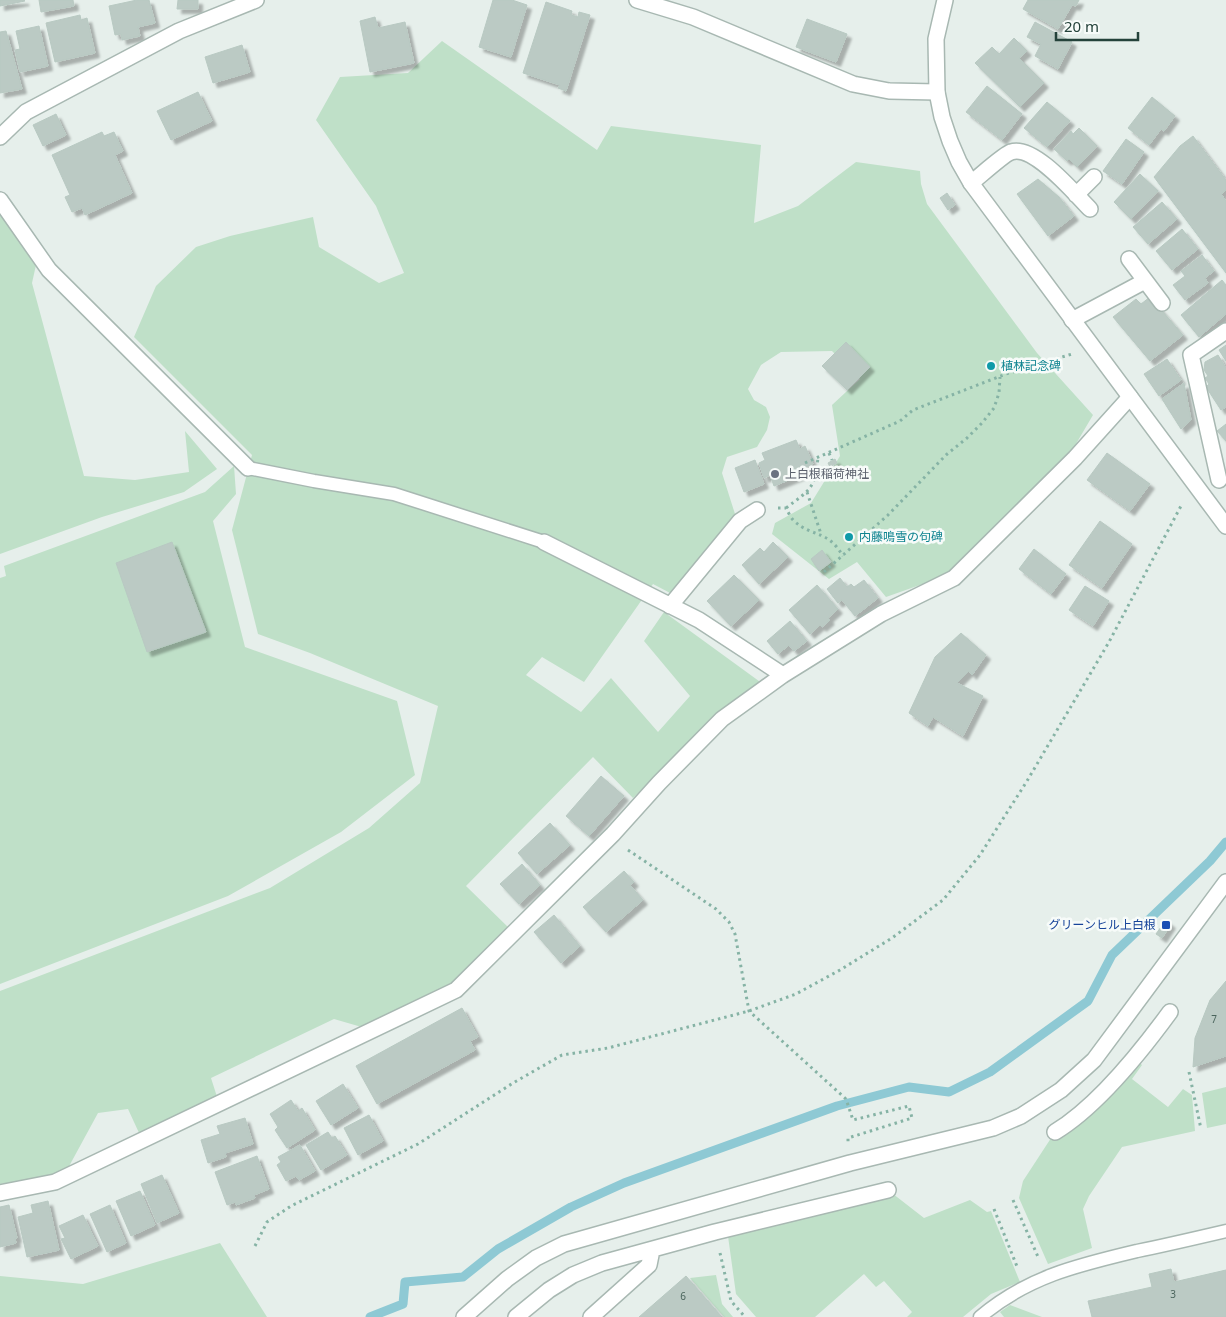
<svg xmlns="http://www.w3.org/2000/svg" width="1226" height="1317" font-family="'Noto Sans','Noto Sans JP',sans-serif">
<defs>
<filter id="shadow"><feDropShadow dx="4.5" dy="4.5" stdDeviation="1" flood-color="#0004"/></filter>
</defs>
<rect width="100%" height="100%" fill="#e6efeb"/>
<!-- green -->
<path fill="#bfe0c8" d="M442,41l155,109 14,-24 150,19 -7,78 44,-17 58,-44 64,9 1,13 6,20 110,149 56,62 -23,39 -119,120 -65,23 -29,-35 -28,17 -57,-45 3,-11 36,-20 29,-47 -8,-51 28,-26 -28,-28 -51,1 -20,13 -13,24 6,11 12,7 4,10 -3,13 -10,17 -30,10 -5,16 13,41 -63,80 -19,-10 -69,98 -42,-25 -16,18 55,37 30,-34 47,54 32,-36 -46,-55 20,-29 99,72 -44,31 -86,83 -40,-41 -127,129 45,44 -66,60 -80,38 -31,-9 -123,59 8,25 -79,32 -12,-26 -30,4 -31,57 -29,9 -38,5v-193l270,-103 99,-60 51,-45 18,-77 -128,-53 -52,-19 -26,-104 20,-75 -118,-118 22,-51 40,-39 34,-11 83,-19 6,30 60,36 25,-10 -28,-67 -60,-86 24,-43 68,-4z
M0,213l36,52 -4,18 52,193 51,4 54,-8 -4,-41 32,38 -33,23 -82,25 -102,37z
M234,466l2,28 -23,27 32,126 152,54 18,74 -74,57 -113,64 -228,88v-406l6,-2 -2,-10 201,-74z
M1134,1058l8,7 -10,14 36,28 15,-18 9,6 3,36 -73,16 -33,49 -6,13 9,39 -44,16 -29,-66 4,-17 32,-49z
M1226,1087v37l-19,4 -5,-35z
M888,1190l36,28 46,-18 17,12 4,-1 29,71 -29,12 -28,23h-56l5,-5 -28,-31 -8,6 -12,-13 -49,43h-59l-20,-23 -9,-65z
M220,1243l47,74h-267v-41l83,8z
M716,1275l6,29 11,13h-9l-34,-39z
M1010,1305l32,12h-38l-4,-5z"/>
<g fill="none" stroke-linecap="round" stroke-linejoin="round">
<!-- stream -->
<path stroke="#8ec9d4" stroke-width="9" d="M370,1317l33,-13 2,-22 58,-5 35,-28 73,-42 53,-24 213,-77 72,-19 40,5 41,-20 98,-71 24,-46 98,-94 16,-19"/>
</g>
<!-- building -->
<path fill="#bbcac4" stroke="#b8c9c2" filter="url(#shadow)" d="M0,0h24l1,1 -25,5z
M39,0h34l1,6 -33,6z
M137,0h12l6,23 -17,4 2,9 -18,4 -1,-6 -6,1 -6,-29z
M178,0h20v9h-21z
M493,0h19l15,5 -16,52 -32,-10z
M1028,0h51l-3,6 -4,-1 -14,24 -35,-20z
M546,2l26,9 -1,4 7,2 1,-5 11,3 -24,76 -8,-3 2,-3 -37,-12z
M80,15l1,5 6,-2 8,35 -40,9 -9,-39z
M375,17l3,11 27,-6 9,41 -44,9 -10,-51z
M807,19l40,15 -11,28 -40,-15z
M1035,22l37,20 -14,27 -23,-13 6,-12 -14,-7z
M39,26l9,40 -28,6 -5,-22 5,-1 -4,-18z
M6,31l16,58 -22,4v-61z
M1014,38l13,13 -8,7 25,25 -24,24 -45,-44 17,-16 7,7z
M242,45l8,27 -37,11 -8,-26z
M987,86l35,28 -20,26 -36,-28z
M198,92l14,29 -41,19 -14,-29z
M1152,97l23,19 -11,15 -3,-2 -12,16 -21,-17z
M1047,102l23,19 -23,26 -23,-19z
M56,114l10,21 -23,11 -10,-21z
M1079,128l18,18 -20,21 -8,-8 -2,2 -13,-12 17,-18 2,3z
M102,132l2,4 10,-4 9,19 -8,4 17,38 -47,22 -3,-7 -10,4 -7,-15 5,-2 -18,-40z
M1193,136l33,44v10l-5,4 5,7v72l-72,-96 26,-31z
M1126,139l18,13 -22,32 -19,-13z
M1140,174l18,17 -27,28 -17,-17z
M1038,179l21,18 15,19 -26,20 -31,-42z
M947,193l8,12 -7,5 -8,-12z
M1162,202l15,17 -29,25 -15,-17z
M1182,229l16,20 -26,21 -16,-19z
M1202,255l12,16 -9,7 3,5 -23,17 -12,-15 12,-9 -4,-5z
M1222,280l4,5v29l-27,23 -18,-22z
M1150,297l33,38 -33,26 -37,-44 23,-18 5,5z
M846,342l24,25 -23,23 -25,-24z
M1226,345v16l-7,-11z
M1218,355l8,13v39l-5,3 -15,-23 3,-3 -4,-6 3,-2 -4,-6 1,-8z
M1167,359l14,21 -22,16 -15,-22z
M1184,383l7,37 -10,9 -19,-30z
M1226,424v17l-9,-10z
M796,440l4,9 5,-3 8,18 -7,3 2,5 -34,14 -4,-11 -6,3 -5,-15 6,-3 -3,-7z
M1107,453l43,31 -20,27 -43,-31z
M835,459l2,4 -7,4 -2,-4z
M755,460l9,24 -20,8 -9,-24z
M1100,521l32,23 -30,44 -33,-23z
M172,542l34,90 -59,20 -31,-89z
M773,542l15,15 -29,27 -17,-19 18,-17 4,4z
M1034,549l32,25 -15,20 -32,-25z
M822,550l9,12 -12,9 -8,-12z
M734,575l25,25 -28,26 -24,-25z
M840,578l7,9 4,-3 3,3 10,-7 14,18 -23,18 -13,-16 -4,3 -11,-14z
M817,585l21,24 -10,9 2,2 -8,7 -2,-2 -10,9 -21,-24z
M1085,586l24,15 -16,25 -24,-16z
M790,621l17,20 -13,10 -5,-6 -11,9 -11,-13z
M961,633l25,22 -14,20 -3,-4 -12,12 26,13 -20,40 -30,-19 -5,9 -19,-13 26,-56z
M601,776l23,20 -35,40 -23,-20z
M550,823l20,22 -33,29 -19,-21z
M522,864l18,21 -21,19 -19,-20z
M624,871l10,11 -4,3 13,15 -37,32 -23,-25z
M554,915l26,31 -19,17 -27,-31z
M1166,920l5,4 -9,14 -6,-4z
M1226,981v75l-33,11 2,-29 15,-38z
M462,1008l16,29 -8,4 5,9 -98,54 -21,-38z
M343,1084l15,24 -27,17 -15,-24z
M291,1100l7,11 4,-3 13,22 -28,18 -12,-18 3,-3 -8,-13z
M369,1115l14,26 -25,14 -14,-27z
M245,1118l8,26 -28,9 1,4 -18,6 -7,-23 19,-6 -3,-8z
M328,1132l4,6 3,-2 12,19 -26,15 -15,-25z
M300,1145l15,26 -16,9 -3,-4 -10,5 -9,-16 4,-3 -3,-5z
M257,1156l12,33 -15,6 1,3 -19,7 -1,-3 -8,3 -12,-33z
M162,1175l17,38 -22,10 -16,-39z
M140,1191l15,34 -24,11 -15,-35z
M48,1201l11,49 -32,7 -9,-40 15,-4 -2,-8z
M9,1205l8,33h-2l1,5 -16,4v-40z
M110,1205l16,38 -19,9 -17,-38z
M83,1215l15,31 -27,13 -10,-20 4,-1 -6,-12z
M1171,1269l3,13 52,-12v47h-134l-4,-16 64,-14 -3,-13z
M686,1276l35,40 -2,1h-80z"/>
<g fill="none" stroke-linecap="round" stroke-linejoin="round">
<defs>
<path id="service" d="M248,468l66,13 80,13 150,48
M980,1317c47,-40 98,-52 157,-66 29,-6 59,-13 89,-20"/>
<path id="pedestrian" d="M1055,1132c43,-26 85,-79 115,-120
M516,1317l33,-27 24,-15 29,-12 113,-31 173,-42
M591,1317l58,-52 3,-15"/>
<path id="minor" d="M637,0l56,17 160,67 36,7 48,1
M0,137l26,-25 153,-81 77,-31
M971,183c8,-6 33,-29 40,-31 23,-8 64,42 79,57
M1076,195l18,-18
M0,200l49,70 199,198
M1129,259l33,44
M1072,320l73,-39
M1219,480l-28,-125 35,-24
M544,542l155,78 84,55
M670,606l70,-85 17,-11
M0,1193l55,-11 401,-192 157,-156 46,-51 63,-64 61,-44 98,-61 73,-36 121,-120 55,-61"/>
<path id="tertiary" d="M945,0l-9,39 1,53 5,25 8,24 9,21 12,21 255,343
M464,1317l43,-38 29,-21 28,-14 286,-81 143,-35 28,-12 40,-26 33,-30 132,-178"/>
</defs>
<!-- service casing -->
<use href="#service" stroke="#a8b8b2" stroke-width="15"/>
<!-- pedestrian casing -->
<use href="#pedestrian" stroke="#a8b8b2" stroke-width="18"/>
<!-- minor casing -->
<use href="#minor" stroke="#a8b8b2" stroke-width="18"/>
<!-- tertiary casing -->
<use href="#tertiary" stroke="#a8b8b2" stroke-width="18"/>
<!-- path -->
<path stroke="#86b3a5" stroke-width="3" stroke-dasharray="2.5 4" stroke-linecap="butt" d="M829,453l3,7
M805,463l95,-42 13,-11 93,-36 66,-20
M807,492l14,42
M778,508h8c2,4 5,10 8,13 19,17 33,8 49,35
M786,508c25,-19 29,-19 32,-51
M824,572l64,-57 58,-60 21,-17 15,-15 12,-15 5,-15 1,-16
M628,850l88,59 13,13 6,12 14,77 97,88 7,21 56,-14 3,12 -64,20v5
M1189,1072l12,57
M1013,1200l26,59
M994,1209l24,60
M255,1246l12,-24 24,-16 127,-62 95,-61 49,-28 46,-7 141,-37 47,-17 44,-24 52,-32 51,-38 37,-45 47,-74 82,-139 73,-138
M720,1253l11,48 14,16"/>
<!-- service -->
<use href="#service" stroke="#fff" stroke-width="12"/>
<!-- pedestrian -->
<use href="#pedestrian" stroke="#fff" stroke-width="15"/>
<!-- minor -->
<use href="#minor" stroke="#fff" stroke-width="15"/>
<!-- tertiary -->
<use href="#tertiary" stroke="#fff" stroke-width="15"/>
</g>
<!-- markers -->
<g fill="#0f9aa8" stroke="#f7fbf9" stroke-width="2">
<circle cx="991" cy="366" r="5"/>
<circle cx="849" cy="537" r="5"/>
</g>
<circle fill="#6b7280" stroke="#f7fbf9" stroke-width="2" cx="775" cy="474" r="5"/>
<rect fill="#1a4fb4" stroke="#f7fbf9" stroke-width="2" x="1161" y="920" width="10" height="10" rx="2.5"/>
<g text-anchor="middle" stroke-width="5" stroke-linejoin="round" paint-order="stroke">
<!-- number labels -->
<g font-size="10" fill="#4a645c">
<text x="1214" y="1023">7</text>
<text x="1173" y="1298">3</text>
<text x="683" y="1300">6</text>
</g>
<!-- culture labels -->
<g font-size="12" fill="#0d838f" stroke="#f7fbf9" text-anchor="start">
<text x="1001" y="370">植林記念碑</text>
<text x="859" y="541">内藤鳴雪の句碑</text>
</g>
<!-- worship labels -->
<g font-size="12" fill="#5b616d" stroke="#f7fbf9" text-anchor="start">
<text x="785" y="478">上白根稲荷神社</text>
</g>
<!-- transit labels -->
<g font-size="12" fill="#164399" stroke="#f7fbf9" text-anchor="end">
<text x="1156" y="929">グリーンヒル上白根</text>
</g>
</g>
<!-- scale -->
<path d="M1056 32v8h82v-8" fill="none" stroke="#24423a" stroke-width="2.5"/>
<text x="1064" y="32" font-size="15" fill="#24423a" stroke="#f7fbf9" stroke-width="4" paint-order="stroke">20 m</text>
</svg>
